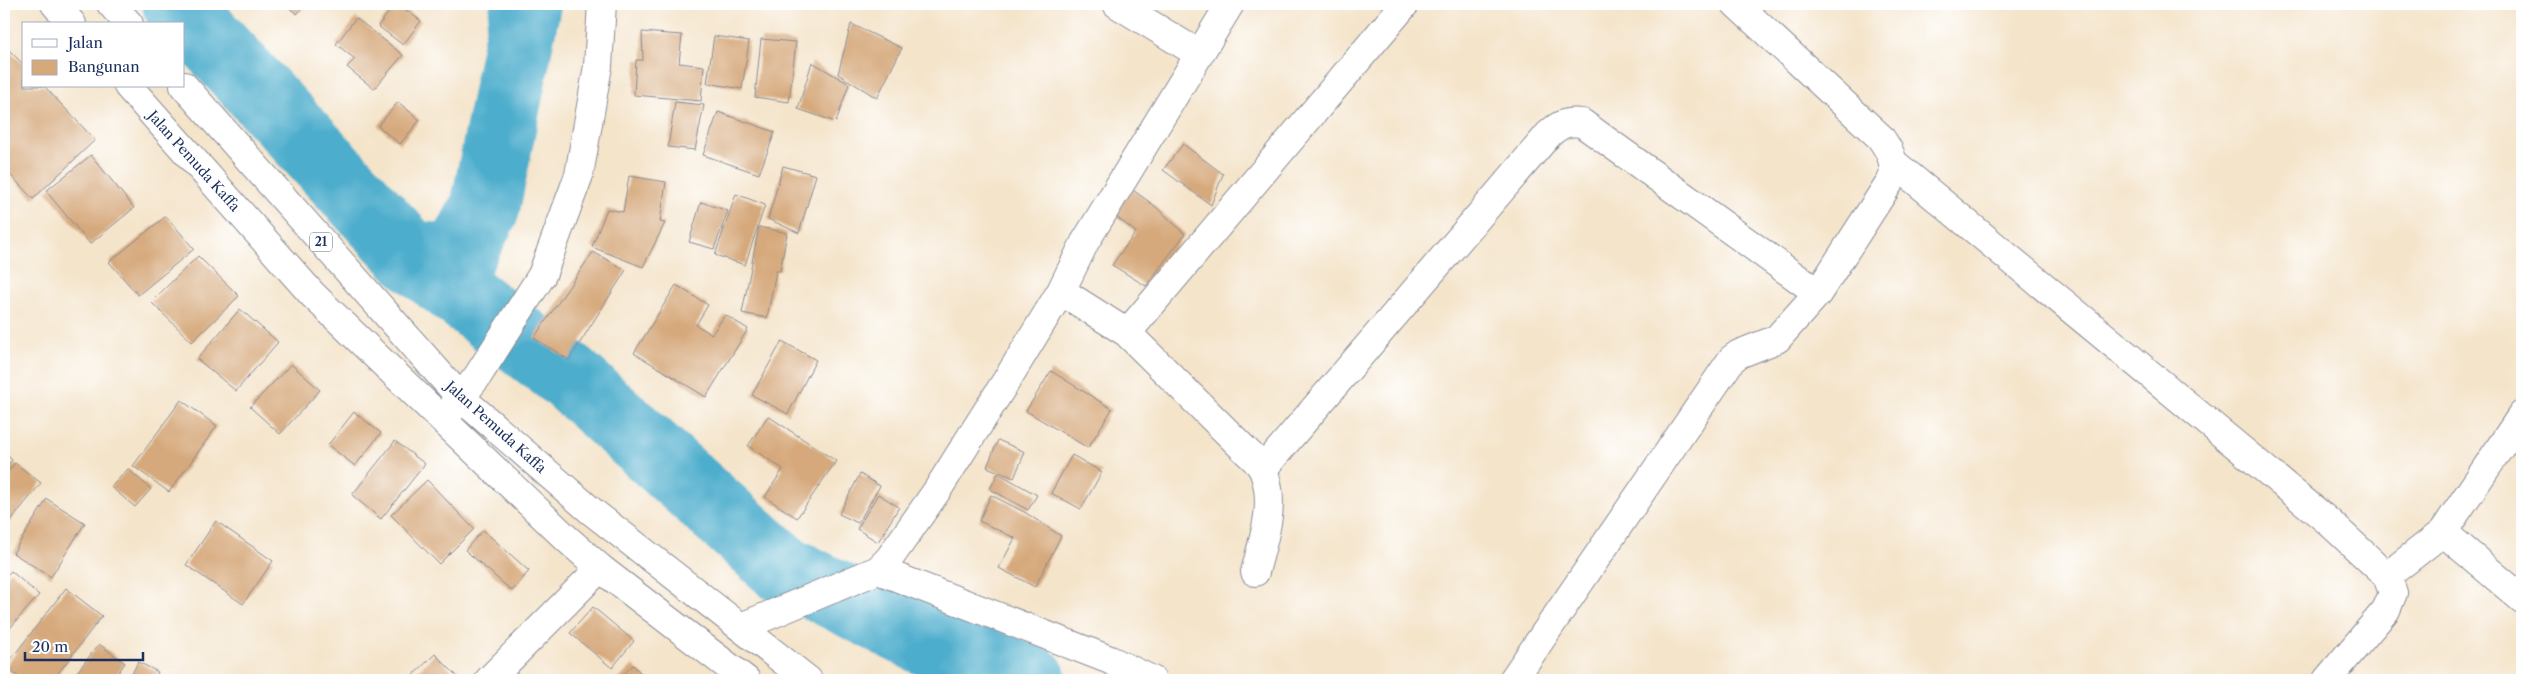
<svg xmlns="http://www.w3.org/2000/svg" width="2526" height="684" font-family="'Libre Caslon Text',serif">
<rect width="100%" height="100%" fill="#fff"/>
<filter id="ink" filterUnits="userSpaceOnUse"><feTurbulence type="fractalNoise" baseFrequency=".02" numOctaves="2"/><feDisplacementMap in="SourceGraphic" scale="10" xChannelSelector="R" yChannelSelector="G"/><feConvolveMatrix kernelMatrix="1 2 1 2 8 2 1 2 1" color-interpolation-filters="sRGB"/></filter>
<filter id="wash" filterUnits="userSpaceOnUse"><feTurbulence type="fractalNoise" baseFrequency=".0096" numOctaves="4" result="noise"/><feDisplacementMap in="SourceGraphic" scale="20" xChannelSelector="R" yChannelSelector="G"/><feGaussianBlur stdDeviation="1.12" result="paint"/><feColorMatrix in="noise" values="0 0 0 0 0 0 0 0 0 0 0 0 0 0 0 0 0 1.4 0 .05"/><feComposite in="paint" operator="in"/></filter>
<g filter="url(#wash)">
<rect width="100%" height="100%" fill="#f4e4ca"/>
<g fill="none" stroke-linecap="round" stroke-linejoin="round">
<!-- river -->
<path stroke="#4dadcc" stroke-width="70" d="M177,4l233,251 159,122 213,191 142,72 108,40
M410,255l48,5 27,-52 41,-204"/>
</g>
<g id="blocks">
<!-- building -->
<path fill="#d6a97b" d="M284,4h22l-9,10z
M395,4h3l23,17 -18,24 -25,-19z
M356,18l47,37 -29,34 -27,-22 8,-8 -19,-15z
M851,24l51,24 -25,50 -39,-24z
M642,32l40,3 -3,28 25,3 -3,35 -67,-6 2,-35h7z
M714,36l35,5 -7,48 -35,-6z
M761,39l35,3 -7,60 -34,-5z
M4,45l20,20v21h20l51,54 -62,59 -29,-31z
M812,62l37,22 -13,38 -38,-13z
M398,102l22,18 -20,24 -22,-18z
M675,102l29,3 -9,45 -27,-3z
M718,112l57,20 -16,42 -56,-19z
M1183,144l40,30 -12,31 -48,-35z
M91,155l43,53 -44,36 -44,-53z
M783,166l33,9 -17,58 -31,-14z
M629,176l37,6 -6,40 5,1 -22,44 -51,-20 15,-38 16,3z
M1130,188l25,18 30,28 -39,52 -34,-21 24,-33 -25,-19z
M736,194l29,11 -20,60 -30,-10z
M701,202l27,9 -14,38 -25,-7z
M166,216l28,33 -56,46 -29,-33z
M759,227l28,6 -7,38h-4l-9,47 -25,-5z
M593,252l33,18 -57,90 -35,-22z
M198,256l41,40 -47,46 -41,-40z
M676,285l32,20 -12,20 16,9 13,-19 23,14 -42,68 -72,-44z
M240,309l38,33 -42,49 -39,-32z
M782,341l34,19 -28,54 -36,-19z
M291,364l29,26 -40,44 -30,-27z
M1051,371l61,38 -24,39 -62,-37z
M181,400l36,26 -48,66 -36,-26z
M354,412l27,21 -26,33 -27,-21z
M768,416l68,45 -39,57 -32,-21 18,-28 -35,-23z
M998,440l27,12 -11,26 -27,-11z
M395,441l30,23 -44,55 -29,-24z
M4,452l8,8 -8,8z
M1072,455l30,17 -21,37 -30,-16z
M15,463l26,20 -37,46v-53z
M128,469l23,20 -16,18 -24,-20z
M998,473l39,22 -9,15 -38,-21z
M860,474l20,12 -22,37 -19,-9z
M427,480l47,49 -35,35 -48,-49z
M878,494l21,13 -21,35 -21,-13z
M991,495l35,18 35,23 -26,51 -36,-19 16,-30 -36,-17z
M47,499l38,24 -34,54 -38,-24z
M216,521l57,40 -30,43 -57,-39z
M483,530l46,41 -17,20 -47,-41z
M11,571l28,24 -35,40v-57z
M66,588l36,28 -49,64h-30l-18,-13z
M593,607l41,34 -22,27 -42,-35z
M99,644l26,19 -12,17h-42z
M435,654l24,24 -2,2h-49z
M138,662l20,10 -4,8h-25z
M633,665l15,15h-30z"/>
</g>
</g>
<g filter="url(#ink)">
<use href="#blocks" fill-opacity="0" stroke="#888a94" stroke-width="1"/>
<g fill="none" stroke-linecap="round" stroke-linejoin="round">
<defs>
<path id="street" d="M1117,4l82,50
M1894,163l435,359 58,54 6,17 -7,17 -59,70
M1061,291l66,42 278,-329
M1127,333l118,117c6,6 15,13 18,20 14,33 0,70 -8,102
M1263,469l286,-335c11,-10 18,-13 33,-11l236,170
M2443,532l79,67
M878,570l11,-11 47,-67 72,-114 53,-87 24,-49 145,-238
M2387,576l56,-44 79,-117
M741,627l137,-57 232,90 42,20
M489,680l111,-112
M1513,680l219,-321 7,-5 38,-15 7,-8 34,-38 75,-116c2,-17 -3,-26 -13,-40l-144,-133"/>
<path id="highway" d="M55,4l17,20
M111,4l18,20
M128,86l184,208 65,63 189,181 34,30 146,112
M184,86l276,311 130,113 218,170
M450,411l27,-34 65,-102 37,-100 19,-109 4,-62"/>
</defs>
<!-- street casing -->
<use href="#street" stroke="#888a94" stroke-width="30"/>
<!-- highway casing -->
<use href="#highway" stroke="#888a94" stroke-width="30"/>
<!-- street -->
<use href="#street" stroke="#fff" stroke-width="28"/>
<!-- highway -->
<use href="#highway" stroke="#fff" stroke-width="28"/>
</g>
</g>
<g text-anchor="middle" stroke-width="4" stroke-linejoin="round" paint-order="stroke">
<!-- shield labels -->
<rect fill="#fff" stroke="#5f6d8e" stroke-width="1" x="310" y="232.5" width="22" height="19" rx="4"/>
<g font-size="12" font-weight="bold" fill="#1b2f5e">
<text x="321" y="246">21</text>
</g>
<!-- street labels -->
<g font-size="14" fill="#1b2f5e" stroke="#fff">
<text transform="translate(194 161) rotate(48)" y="5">Jalan Pemuda Kaffa</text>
<text transform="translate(496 427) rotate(42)" y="5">Jalan Pemuda Kaffa</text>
</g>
</g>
<!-- margin -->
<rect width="2526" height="684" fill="none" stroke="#fff" stroke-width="20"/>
<!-- legend -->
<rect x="22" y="22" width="162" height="65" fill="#ffffff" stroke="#a4acbf"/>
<rect x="32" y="39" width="25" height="8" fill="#ffffff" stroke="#a4acbf"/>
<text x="68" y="48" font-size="15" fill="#1b2f5e">Jalan</text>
<rect x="32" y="60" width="25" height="15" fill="#d6a97b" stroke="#a4acbf"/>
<text x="68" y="72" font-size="15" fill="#1b2f5e">Bangunan</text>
<!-- scale -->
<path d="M25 652v8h118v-8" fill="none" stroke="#1b2f5e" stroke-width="2.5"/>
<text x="32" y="652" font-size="15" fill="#1b2f5e" stroke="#ffffff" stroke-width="4" paint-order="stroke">20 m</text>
</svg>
